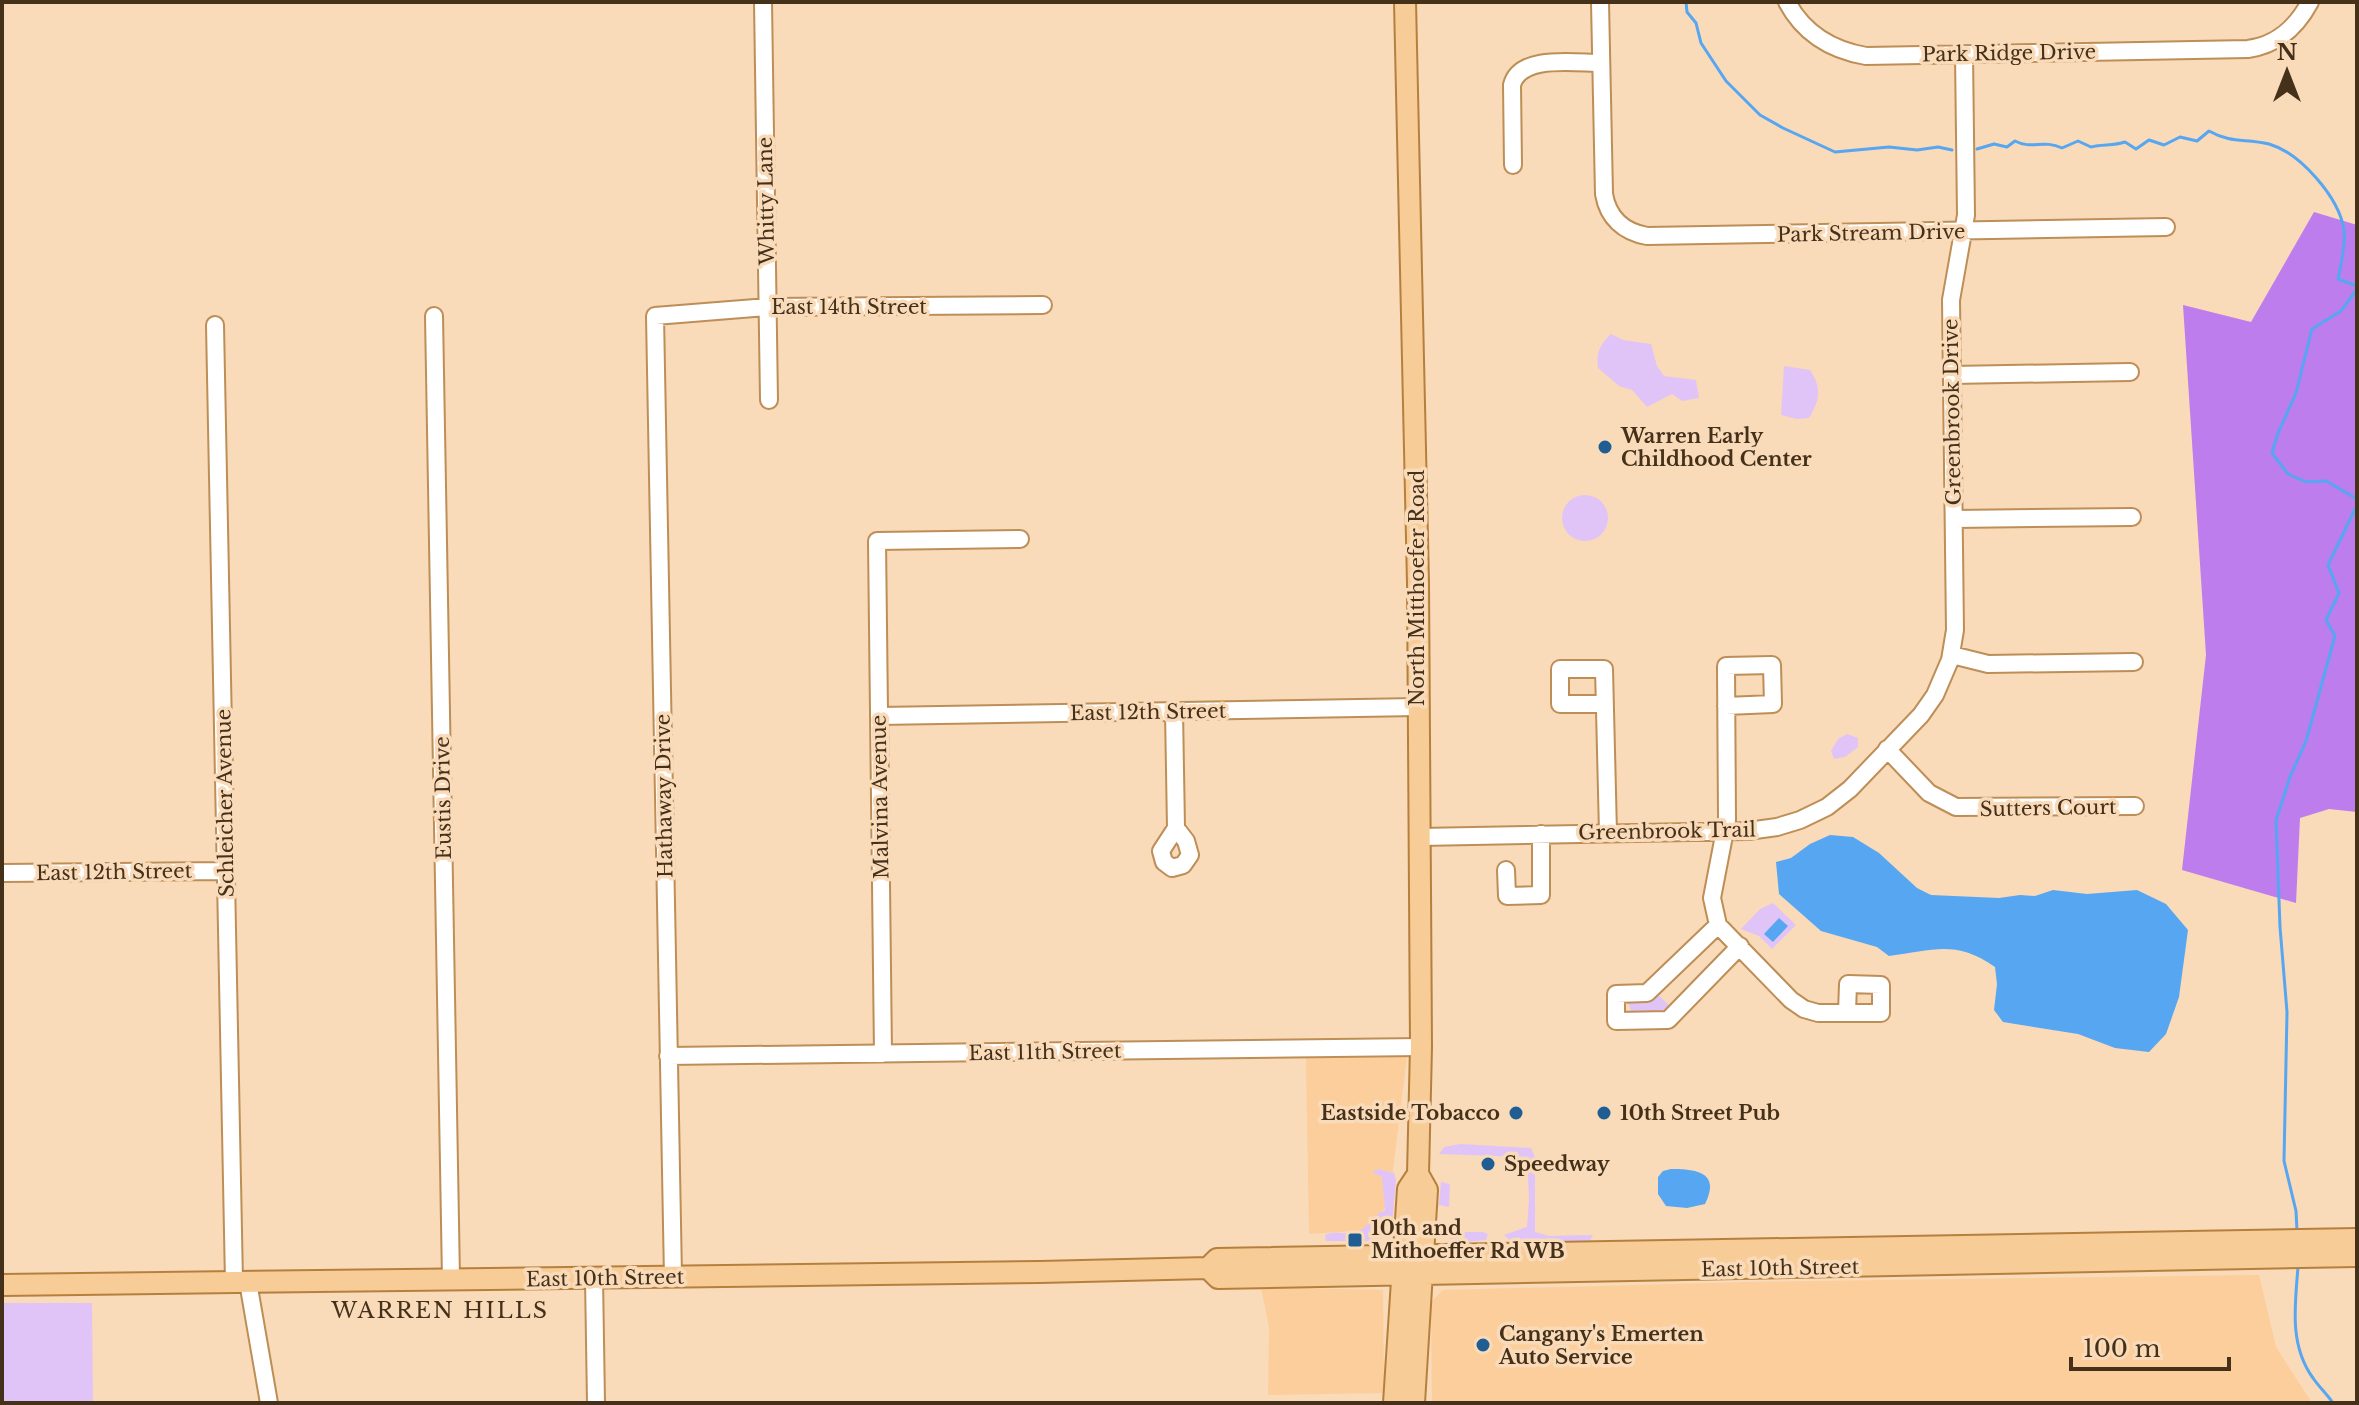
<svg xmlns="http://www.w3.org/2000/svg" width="2359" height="1405" font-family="'Libre Baskerville',serif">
<rect width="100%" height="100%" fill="#f9dab9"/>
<!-- built -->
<path fill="#fbce9c" d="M1407,1056l-18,146 -22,28 -58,4 -3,-177z
M2259,1275l17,72 36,56h-880l-1,-101 12,-12 306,-8z
M1261,1287l122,3 1,103 -116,2 1,-68z"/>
<!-- green -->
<path fill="#e0c4f8" d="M1611,334l12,6 28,4 6,22 7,10 32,4 3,18 -17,3 -10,-7 -25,13 -15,-17 -13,-4 -21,-18c-2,-15 2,-24 13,-34z
M1784,366l26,4c12,18 10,30 -1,48l-12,1 -16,-4z
M1562 518a23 23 0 1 1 46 0a23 23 0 1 1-46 0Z
M1847,734l11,4v9l-13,10 -11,2 -3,-8 7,-12z
M1773,903l23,22 -24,24 -13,-13 -18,-7 19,-20z
M1655,992l17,16 -2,4 -37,3 -5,-12 21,-5z
M1460,1144l71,4 4,9v75l14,4 44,-1 -4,7 -78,-1 -7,-6 23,-8 2,-28 -2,-42 -88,-3 5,-7z
M1378,1169l16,4 2,7 -4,45 -9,12 -10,4h-47l-1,-6c11,-5 22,1 34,-4 11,-5 14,-16 26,-21l-3,-33 -10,-5z
M1441,1182l9,2 -1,23 -10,-2z
M1450,1226h10l4,6h19l5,2 -2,6c-17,1 -37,7 -46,-13z
M2,1303h90l1,100h-91z"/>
<!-- forest -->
<path fill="#bd7ded" d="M2314,212l43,13v587l-28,-3 -29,9 -4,85 -114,-33 24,-215 -23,-350 68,17z"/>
<!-- water -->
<path fill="#57a6f1" d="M1830,835l23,2 26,16 38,35 14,7 68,3 21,-3 15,1 18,-6 34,4 50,-4 29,14 22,26 -9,67 -13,37 -17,18 -34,-4 -37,-14 -75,-12 -9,-12 3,-26 -2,-17c-40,-28 -63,-16 -106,-11l-12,-9 -56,-16 -42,-37 -3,-32 15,-4 19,-14z
M1779,918l9,8 -15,16 -9,-8z
M1671,1169c25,0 50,3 34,35l-18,4 -21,-2 -8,-12v-17l5,-6z"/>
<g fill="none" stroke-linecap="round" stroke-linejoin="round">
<!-- stream -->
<path stroke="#57a6f1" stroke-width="3" d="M1686,2l1,10 9,11 5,20 25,38 34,34 23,13 52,24 54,-5 28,3 21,-3 14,3
M1977,149l17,-5 13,3 8,-6c17,9 28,-2 47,7l16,-7 13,6c12,-3 22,-1 34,-5l11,7 13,-9 15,5 16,-8 17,4 12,-10c23,13 36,7 60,13 31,9 70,53 75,86 2,15 -3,34 -6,49l19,7
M2357,289l-16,22 -29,18 -16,64 -18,40 -6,20 16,21 18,8 20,-1 31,18
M2297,1231l-1,-20 -12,-50 3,-149 -7,-85 -4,-107 14,-43 16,-36 29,-105 -9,-16 13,-27 -11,-28 29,-60
M2298,1267c-3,38 -9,78 15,111 6,9 14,16 20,25"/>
<defs>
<path id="minor" d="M763,2l6,398
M1600,2l4,192c4,24 20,38 43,42l519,-9
M1787,2c17,32 44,48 79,54l382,-7c29,-4 48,-21 62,-47
M1513,165l-1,-80c8,-31 63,-22 89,-22
M434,316l17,963
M215,325l19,957
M1952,375l178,-3
M1954,519l178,-2
M1952,655l36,9 146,-2
M1604,704h-44v-35h44l4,164
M1726,706l47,-2 -1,-39 -46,1 1,154 -15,78 6,27 73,75 13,9 14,4h63v-28l-33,-1 -1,28
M1174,711l2,117
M879,716l538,-9
M1887,749l42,44 27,14 179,-1
M1176,828l10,13 4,14 -7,10 -11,3 -8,-6 -3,-11z
M1420,837l328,-6 29,-4 23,-7 27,-13 23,-18 71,-74 14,-20 15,-35 5,-30 -4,-330 15,-85 -2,-161
M1506,870l1,26 34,-1v-61
M2,873l224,-2
M1718,925l-71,68 -31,1v27l52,-1 72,-74
M883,1054l-6,-513 143,-2
M668,1056l753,-9
M673,1277l-18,-961 112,-9 276,-2
M594,1278l2,125
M248,1282l21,121"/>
<path id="major" d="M1405,2l13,581 3,464 -3,127 9,16 -13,213
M1208,1268l10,10 1139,-22
M2,1285l1038,-13 168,-4 9,-9 1140,-20
M1394,1403l14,-214 10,-15"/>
</defs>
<!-- minor casing -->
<use href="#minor" stroke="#be8e57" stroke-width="20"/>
<!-- major casing -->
<use href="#major" stroke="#b5803e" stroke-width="24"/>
<!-- minor -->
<use href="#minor" stroke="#fff" stroke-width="16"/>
<!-- major -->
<use href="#major" stroke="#f7cc97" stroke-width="20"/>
</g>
<!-- markers -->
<g fill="#1f5d93" stroke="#f9dab9" stroke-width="3">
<circle cx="1605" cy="447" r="8"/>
<circle cx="1516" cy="1113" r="8"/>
<circle cx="1604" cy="1113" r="8"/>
<circle cx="1488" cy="1164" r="8"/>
<rect x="1347" y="1232" width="16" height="16" rx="4"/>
<circle cx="1483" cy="1345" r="8"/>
</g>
<g text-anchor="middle" stroke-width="7" stroke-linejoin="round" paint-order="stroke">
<!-- street labels -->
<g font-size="20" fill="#45311a" stroke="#f9dab9">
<text transform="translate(2009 53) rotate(-1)" y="7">Park Ridge Drive</text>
<text transform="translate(766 201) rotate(-91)" y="7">Whitty Lane</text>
<text transform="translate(1871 233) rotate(-1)" y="7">Park Stream Drive</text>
<text x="849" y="314">East 14th Street</text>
<text transform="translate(1952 412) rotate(-91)" y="7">Greenbrook Drive</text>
<text transform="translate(1417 588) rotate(-90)" y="7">North Mitthoefer Road</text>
<text transform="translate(1148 712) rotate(-1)" y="7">East 12th Street</text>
<text transform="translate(664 796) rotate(-91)" y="7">Hathaway Drive</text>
<text transform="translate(880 797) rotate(-91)" y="7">Malvina Avenue</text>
<text transform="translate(443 798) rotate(-91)" y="7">Eustis Drive</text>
<text transform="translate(225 803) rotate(-91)" y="7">Schleicher Avenue</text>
<text transform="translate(2048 808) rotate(-1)" y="7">Sutters Court</text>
<text transform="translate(1667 831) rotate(-1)" y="7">Greenbrook Trail</text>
<text transform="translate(114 872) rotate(-1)" y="7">East 12th Street</text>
<text transform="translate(1045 1052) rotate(-1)" y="7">East 11th Street</text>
<text transform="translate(1780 1268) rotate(-1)" y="7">East 10th Street</text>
<text transform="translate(605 1278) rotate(-1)" y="7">East 10th Street</text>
</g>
<!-- poi labels -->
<g font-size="20" font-weight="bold" fill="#45311a" stroke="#f9dab9" text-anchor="start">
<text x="1621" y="443">Warren Early<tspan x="1621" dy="23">Childhood Center</tspan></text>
<text x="1500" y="1120" text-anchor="end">Eastside Tobacco</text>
<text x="1620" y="1120">10th Street Pub</text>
<text x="1504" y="1171">Speedway</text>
<text x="1371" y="1235">10th and<tspan x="1371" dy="23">Mithoeffer Rd WB</tspan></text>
<text x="1499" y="1341">Cangany's Emerten<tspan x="1499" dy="23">Auto Service</tspan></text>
</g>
<!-- neighbourhood labels -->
<g font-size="22" letter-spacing="2" fill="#45311a" stroke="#f9dab9">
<text x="440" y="1318">WARREN HILLS</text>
</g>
</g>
<!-- border -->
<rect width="2359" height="1405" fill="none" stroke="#45311a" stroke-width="8"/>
<!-- north arrow -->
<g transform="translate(2287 72)" stroke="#f9dab9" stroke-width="6" paint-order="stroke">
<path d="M0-6L14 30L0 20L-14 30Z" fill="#45311a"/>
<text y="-12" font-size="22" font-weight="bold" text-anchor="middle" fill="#45311a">N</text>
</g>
<!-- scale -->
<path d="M2071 1357v12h158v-12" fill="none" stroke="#45311a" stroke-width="4"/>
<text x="2083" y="1357" font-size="24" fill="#45311a" stroke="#f9dab9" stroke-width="6" paint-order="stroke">100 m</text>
</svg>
